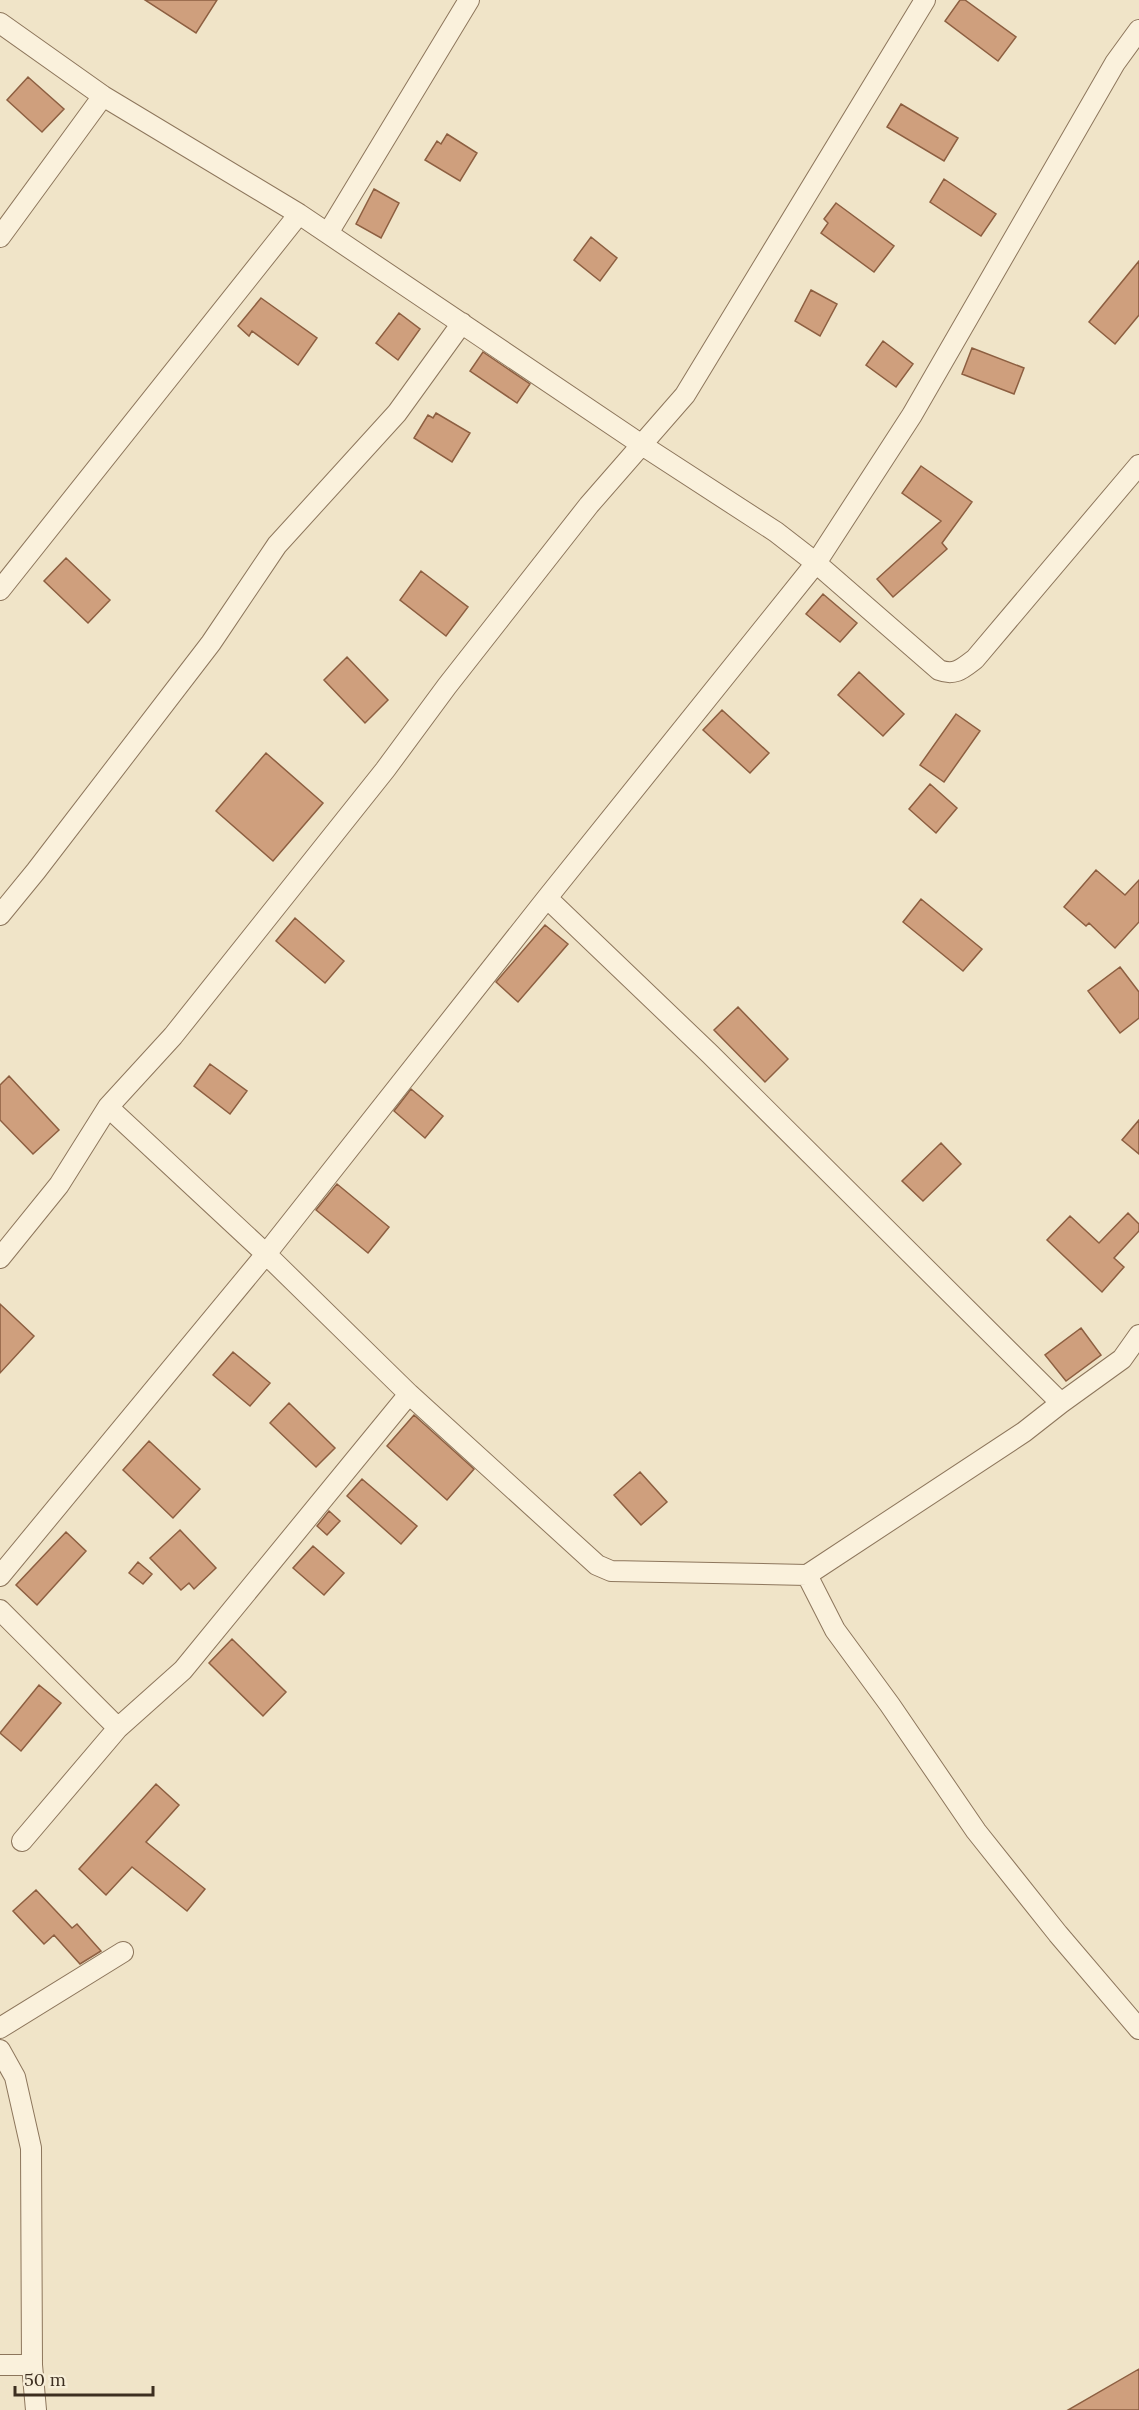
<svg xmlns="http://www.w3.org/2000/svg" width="1139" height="2410" font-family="Lora,serif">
<rect width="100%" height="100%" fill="#f0e4c8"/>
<!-- building -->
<path fill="#cf9f7d" stroke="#8d5f41" stroke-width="1.5" d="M145,0h72l-21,33z
M960,0h5l51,37 -18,24 -53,-40z
M28,77l36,32 -22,23 -35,-32z
M901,104l57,34 -14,23 -57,-34z
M447,134l30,19 -17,28 -35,-21 12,-19 4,3z
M944,179l52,35 -15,22 -51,-34z
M374,189l25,14 -18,35 -25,-14z
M836,203l58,43 -20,26 -53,-39 7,-10 -4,-4z
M591,237l26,21 -17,23 -26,-21z
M1139,261v54l-24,29 -26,-22z
M811,290l26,14 -17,32 -25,-15z
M261,298l56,40 -19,27 -46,-34 -3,5 -11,-10z
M399,313l21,16 -22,31 -22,-17z
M883,341l30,23 -17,23 -30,-22z
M972,348l52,20 -10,26 -52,-20z
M483,352l47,32 -13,19 -47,-32z
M436,413l34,20 -18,29 -38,-24 14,-23 5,3z
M921,466l51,36 -30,41 5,6 -54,48 -16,-18 64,-58 -39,-28z
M66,558l44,42 -22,23 -44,-42z
M421,571l47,36 -22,29 -46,-36z
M823,594l34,29 -17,19 -34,-28z
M347,657l41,43 -23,23 -41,-43z
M859,672l45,42 -21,22 -45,-41z
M722,710l47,43 -19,20 -47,-43z
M956,714l24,17 -36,51 -24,-17z
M266,753l57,50 -50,58 -57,-50z
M930,784l27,24 -21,25 -27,-24z
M1096,870l29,25 14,-15v42l-24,26 -26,-25 -3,3 -22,-19z
M921,899l61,50 -19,22 -60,-49z
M295,918l49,43 -19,22 -49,-42z
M545,925l23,19 -50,58 -22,-20z
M1120,967l19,25v26l-19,15 -32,-42z
M738,1007l50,52 -23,23 -51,-52z
M210,1064l37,27 -17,23 -36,-28z
M9,1076l50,54 -26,24 -33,-34v-35z
M411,1089l32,27 -18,22 -31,-27z
M1139,1120v34l-17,-14z
M941,1143l20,21 -38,37 -21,-20z
M337,1184l52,43 -21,26 -52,-43z
M1128,1213l11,11v7l-25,27 10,9 -22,25 -55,-52 23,-24 29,27z
M0,1304l34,32 -34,37z
M1081,1328l20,27 -35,26 -21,-26z
M233,1352l37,31 -20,23 -37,-31z
M289,1403l46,45 -19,19 -46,-44z
M414,1415l60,54 -27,31 -60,-54z
M149,1441l51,48 -27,29 -50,-48z
M640,1472l27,30 -26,23 -27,-30z
M362,1479l55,47 -16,18 -54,-48z
M329,1511l11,10 -13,14 -10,-9z
M180,1530l36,38 -22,21 -5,-6 -8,7 -31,-32z
M66,1532l20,19 -49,54 -21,-20z
M313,1546l31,27 -20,22 -31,-27z
M138,1562l14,12 -9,10 -14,-11z
M232,1639l54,53 -23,24 -54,-53z
M39,1685l22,18 -40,48 -21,-18z
M156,1784l23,21 -33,37 59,47 -18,22 -55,-44 -26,28 -27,-26z
M36,1890l36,38 5,-4 24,27 -21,13 -26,-29 -10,9 -31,-33z
M1139,2369v41h-71z"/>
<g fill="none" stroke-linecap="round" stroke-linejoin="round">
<defs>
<path id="minor" d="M0,23l103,73 196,118 343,231 134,87 40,31 123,107c16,6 23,-1 36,-11l164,-194
M328,233l141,-233
M0,237l103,-141
M0,590l299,-376
M547,898l163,156 351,349 -37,29 -217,143
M0,915l36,-44 175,-228 66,-98 120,-132 65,-90
M0,1258l59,-73 49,-78 65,-71 212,-266 62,-84 142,-181 96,-110 240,-395
M409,1394l188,171 14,6 196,4 28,55 55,75 86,126 82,103 81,95
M1061,1403l61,-44 17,-24
M0,1576l266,-322 281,-356 269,-335 96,-148 203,-352 24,-33
M0,1610l118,118
M22,1841l96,-113 65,-58 226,-276 -143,-140 -158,-147
M0,2028l123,-76
M0,2050l15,27 16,71 1,217 4,45
M0,2365h32"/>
</defs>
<!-- minor casing -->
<use href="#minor" stroke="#8d765c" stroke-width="22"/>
<!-- minor -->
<use href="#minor" stroke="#faf1dc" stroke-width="20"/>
</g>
<!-- scale -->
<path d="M15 2386v9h138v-9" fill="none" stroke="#3d2e20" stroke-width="3"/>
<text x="24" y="2386" font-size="18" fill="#3d2e20" stroke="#f7eed8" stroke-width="4.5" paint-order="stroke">50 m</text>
</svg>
